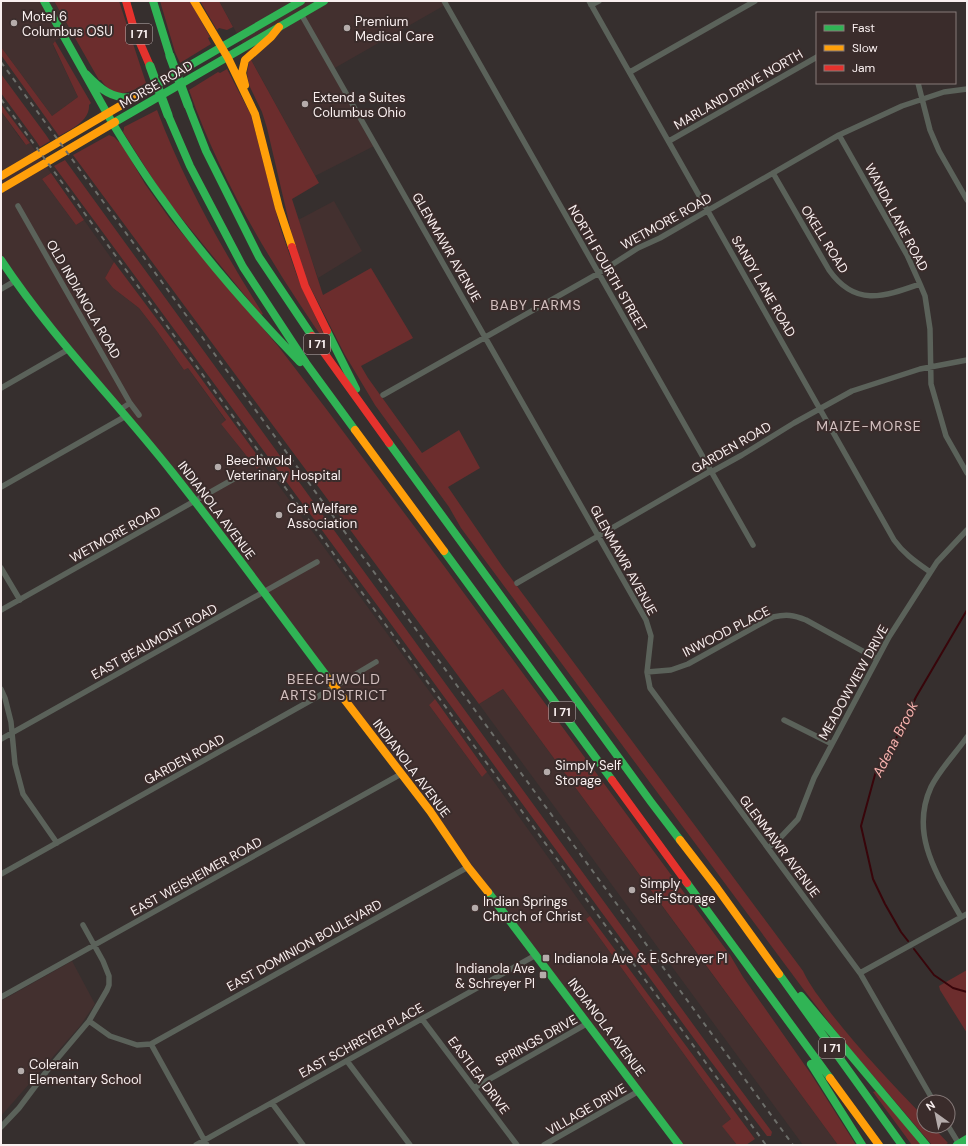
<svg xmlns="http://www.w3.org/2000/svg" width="968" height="1146" font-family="'DM Sans',sans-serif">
<rect width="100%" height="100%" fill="#362f2e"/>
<!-- built -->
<path fill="#43302f" d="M1,1h53l17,30 -16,10 -2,4 25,52 -26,19 -51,-69z
M219,1h233l-119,68 43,76 -61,31z
M1,111l19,27 6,7 4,-2 21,30 -9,6 34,46 8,-5 30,42 -9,16 8,10 26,20 17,22 28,40 4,-2 38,53 -5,3 35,44 7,-4 172,235 -6,6 53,72 5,-5 103,144 -4,3 145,200 -8,7 14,19h-57l-485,-643 -194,-234z
M334,201l28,50 -44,27 -20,-58z
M503,689l209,285 126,171h-35l-324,-441z
M72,961l23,43 -15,22 -79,90v-115z"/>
<!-- green -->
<path fill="#6c2d2d" d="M54,1h65l27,82c-17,11 -32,17 -45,-3h-2z
M160,1h30l20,36 -2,1 3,6 -31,19 -5,-11z
M200,1h19l14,26 -6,3 -8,-2 -2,2z
M55,41l36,62 -2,2c1,16 -18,24 -30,31l-58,-81v-8l51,69 26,-19 -25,-53z
M250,58l69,125 -27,16 31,96 48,-27 42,70 -52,28 7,12 54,75 37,-23 21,38 -32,19 54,79 301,405c7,15 17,27 27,41 29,37 61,71 94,105v9h8l16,17 -3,2h-13l-91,-107 -37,-48 -343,-462 -12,-21 -74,-102 -30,-50 -40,-78 -14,-46 -24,-103 -5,-16 -13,-27 -2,-12z
M227,69l24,46 29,112 17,49 25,55 10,19h-1c-57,-81 -109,-166 -142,-260l29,-18 2,1z
M1,74l45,61 4,6 -10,6 -4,-6 -35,-48z
M1,104l29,39 -4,2 -25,-34z
M157,110c27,72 65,139 106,204l-2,1 -96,-117 -42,-66 1,-3v-2z
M109,135l5,2 5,5 1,-1 25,43 25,35 108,127 46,60 120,160 286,389 13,22 68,97 45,71h-18l-335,-456 -24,15 -406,-549z
M65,160l670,922 37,50 -1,4h-4l-61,-81 -329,-450 -323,-439z
M51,173l33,47 -8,5 -34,-46z
M114,262l78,104 71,97 -6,6 -36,-45 5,-4 -38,-52 -4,2 -28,-40 -17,-22 -26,-20 -8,-10z
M435,699l52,73 -5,5 -53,-72z
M590,916l165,223 -9,6h-9l-15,-19 9,-7 -145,-200z
M967,970v63l-27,-43 -1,-4z
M876,1091l46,54h-10l-39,-53z"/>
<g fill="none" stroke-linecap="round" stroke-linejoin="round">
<!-- stream -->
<path stroke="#38050a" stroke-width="2" d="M908,941l-7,-9 -16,-28 -12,-25 -12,-53 15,-55 15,-22 25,-52 51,-87
M914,949l20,26 19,13 14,4
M967,1016v1"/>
<!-- street -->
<path stroke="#5b625a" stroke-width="5.5" d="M444,1l309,544
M589,1l305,539c10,14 22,22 36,32
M591,5l8,-4
M301,14l345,606 5,16 -4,36 3,16 210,285 74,129
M630,72l125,-71
M918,83l12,47 9,21 28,49
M839,135l68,120 13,29 5,12 5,33 1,55 15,52 21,37
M669,141l148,-84
M773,173l56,97c26,37 54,27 91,14
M18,206l112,197 -9,6
M1,289l14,-8
M1,388l68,-39
M383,395l216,-122 39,-25 22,-10 179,-103 63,-29 42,-14 23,-3
M130,403l9,12
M1,487l125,-71
M1,568l19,32
M517,583l192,-111 4,-1 29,-16 52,-32 58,-32 68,-22 47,-9
M1,610l238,-134
M647,672l24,-2 17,-6 85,-47c14,-3 20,-2 33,3l71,39
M1,689l4,9 6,24 4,42 8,30 34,49
M784,720l48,24
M1,739l316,-177
M768,848l12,-10 18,-19 16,-41 75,-141 48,-75 30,-32
M1,874l323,-181 52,-31
M961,917c-23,-41 -52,-82 -30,-130 9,-18 25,-34 36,-50
M860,973l107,-59
M1,997l400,-223
M422,1019l95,126
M89,1021l21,15 27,9 14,-1 317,-177
M151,1044l56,101
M347,1061l63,84
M474,1088l114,-65
M272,1103l31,42
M948,1126l11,18
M1,1127l18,-19 27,-36 43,-51 18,-31 2,-5v-9l-6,-15 -20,-36
M196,1145l340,-190
M544,1145l95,-54"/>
<!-- fast -->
<path stroke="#30b455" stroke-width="8" d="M44,1l69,123
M153,1l17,55
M86,74c14,15 27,26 48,23
M142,93l159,-92
M188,105l18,46 53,106 53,79
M168,115l22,51 53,101 63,96 49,67
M115,122l209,-121
M113,124c16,26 32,52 50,76 41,58 88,111 137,162
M1,260c50,76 115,141 171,212 54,68 104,137 156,206
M327,331l29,58
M389,443l262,359 29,38
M444,551l168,229
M687,883l143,195
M488,892l191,253
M779,974l123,171
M801,996l125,149
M811,1064l51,81
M957,1145l10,-6"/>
<!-- slow -->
<path stroke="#ff9f0a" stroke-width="8" d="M194,1l34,57 27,56 24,94 13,39
M245,85l-3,-12 3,-13 26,-23 8,-10
M1,176l141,-83
M1,189l114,-67
M355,430l89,121
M328,678l102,133 38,56 20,25
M680,840l37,48 62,86
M830,1078l49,67"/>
<!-- jam -->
<path stroke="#e5322d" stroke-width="8" d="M126,1l8,28 16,37
M292,247l13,39 22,45
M312,336l77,107
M612,780l75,103"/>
<!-- rail -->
<path stroke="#6d6e6a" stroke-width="2" stroke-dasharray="5 5" stroke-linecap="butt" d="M1,62l792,1083
M1,99l765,1046"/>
<!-- fast-bridge -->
<path stroke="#30b455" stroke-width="9" d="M170,56l18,49
M150,66l18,49"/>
</g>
<!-- markers -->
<g fill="#b5acab" stroke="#3a2c2b" stroke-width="1.5">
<circle cx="14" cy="23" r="4"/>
<circle cx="347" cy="28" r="4"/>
<circle cx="305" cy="104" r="4"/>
<circle cx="218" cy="467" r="4"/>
<circle cx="279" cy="515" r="4"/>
<circle cx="547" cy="772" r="4"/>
<circle cx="632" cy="890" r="4"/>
<circle cx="475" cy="908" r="4"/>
<rect x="542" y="954" width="8" height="8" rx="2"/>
<rect x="539" y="971" width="8" height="8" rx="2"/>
<circle cx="21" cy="1071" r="4"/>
</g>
<g text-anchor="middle" stroke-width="4" stroke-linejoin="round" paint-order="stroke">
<!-- shield labels -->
<g fill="#3a2c2b" stroke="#c0b4b4" stroke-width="1">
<rect x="126" y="24" width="26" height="20" rx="3"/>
<rect x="304" y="334" width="26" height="20" rx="3"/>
<rect x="549" y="702" width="26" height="20" rx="3"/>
<rect x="819" y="1038" width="26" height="20" rx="3"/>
</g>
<g font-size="12" font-weight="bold" fill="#f9efef">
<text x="139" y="38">I 71</text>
<text x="317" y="348">I 71</text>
<text x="562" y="716">I 71</text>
<text x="832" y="1052">I 71</text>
</g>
<!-- poi labels -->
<g font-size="13" fill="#f9efef" stroke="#3a2c2b" text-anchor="start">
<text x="22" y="21">Motel 6<tspan x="22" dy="15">Columbus OSU</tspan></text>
<text x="355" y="26">Premium<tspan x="355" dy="15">Medical Care</tspan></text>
<text x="313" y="102">Extend a Suites<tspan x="313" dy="15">Columbus Ohio</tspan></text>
<text x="226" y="465">Beechwold<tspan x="226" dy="15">Veterinary Hospital</tspan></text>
<text x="287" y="513">Cat Welfare<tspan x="287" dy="15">Association</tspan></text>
<text x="555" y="770">Simply Self<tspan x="555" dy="15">Storage</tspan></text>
<text x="640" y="888">Simply<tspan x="640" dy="15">Self-Storage</tspan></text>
<text x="483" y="906">Indian Springs<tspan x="483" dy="15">Church of Christ</tspan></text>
<text x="554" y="963">Indianola Ave &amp; E Schreyer Pl</text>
<text x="535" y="973" text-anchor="end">Indianola Ave<tspan x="535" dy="15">&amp; Schreyer Pl</tspan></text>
<text x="29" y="1069">Colerain<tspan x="29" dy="15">Elementary School</tspan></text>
</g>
<!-- street labels -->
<g font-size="13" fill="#f9efef" stroke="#3a2c2b">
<text transform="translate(156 84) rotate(-30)" y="5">MORSE ROAD</text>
<text transform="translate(738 89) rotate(-30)" y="5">MARLAND DRIVE NORTH</text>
<text transform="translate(897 217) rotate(62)" y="5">WANDA LANE ROAD</text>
<text transform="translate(666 221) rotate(-29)" y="5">WETMORE ROAD</text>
<text transform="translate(825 239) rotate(58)" y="5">OKELL ROAD</text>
<text transform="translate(447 247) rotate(60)" y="5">GLENMAWR AVENUE</text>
<text transform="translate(608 268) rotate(60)" y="5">NORTH FOURTH STREET</text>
<text transform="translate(764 286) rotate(60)" y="5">SANDY LANE ROAD</text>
<text transform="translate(84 299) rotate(60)" y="5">OLD INDIANOLA ROAD</text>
<text transform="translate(731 447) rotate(-30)" y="5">GARDEN ROAD</text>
<text transform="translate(217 510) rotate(53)" y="5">INDIANOLA AVENUE</text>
<text transform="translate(115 534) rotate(-29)" y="5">WETMORE ROAD</text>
<text transform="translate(624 560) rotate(61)" y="5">GLENMAWR AVENUE</text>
<text transform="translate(726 631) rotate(-27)" y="5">INWOOD PLACE</text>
<text transform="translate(154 641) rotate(-29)" y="5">EAST BEAUMONT ROAD</text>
<text transform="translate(853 682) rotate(-61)" y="5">MEADOWVIEW DRIVE</text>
<text transform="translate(184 759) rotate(-29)" y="5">GARDEN ROAD</text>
<text transform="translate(412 768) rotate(53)" y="5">INDIANOLA AVENUE</text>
<text transform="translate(780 846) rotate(53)" y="5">GLENMAWR AVENUE</text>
<text transform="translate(196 876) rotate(-29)" y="5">EAST WEISHEIMER ROAD</text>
<text transform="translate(304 945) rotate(-29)" y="5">EAST DOMINION BOULEVARD</text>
<text transform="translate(607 1027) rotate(53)" y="5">INDIANOLA AVENUE</text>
<text transform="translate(361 1040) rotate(-29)" y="5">EAST SCHREYER PLACE</text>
<text transform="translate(536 1040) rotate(-29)" y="5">SPRINGS DRIVE</text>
<text transform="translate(479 1075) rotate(53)" y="5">EASTLEA DRIVE</text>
<text transform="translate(586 1109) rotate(-30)" y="5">VILLAGE DRIVE</text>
</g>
<!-- neighbourhood labels -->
<g font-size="14" letter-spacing="1" fill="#d3c0bf" stroke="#3a2c2b">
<text x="536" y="310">BABY FARMS</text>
<text x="869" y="431">MAIZE-MORSE</text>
<text x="334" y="684">BEECHWOLD<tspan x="334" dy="16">ARTS DISTRICT</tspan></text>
</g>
<!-- water labels -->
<g font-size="14" font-style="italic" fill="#f9b3af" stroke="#3a2c2b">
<text transform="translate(895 739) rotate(-63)" y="5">Adena Brook</text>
</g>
</g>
<!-- border -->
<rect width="968" height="1146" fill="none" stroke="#f9efef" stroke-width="4"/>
<!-- legend -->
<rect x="816" y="12" width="140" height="72" fill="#3a2c2b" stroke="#867a79"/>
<rect x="824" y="25" width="20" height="6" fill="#30b455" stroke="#867a79"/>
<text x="852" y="32" font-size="12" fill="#f9efef">Fast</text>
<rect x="824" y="45" width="20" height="6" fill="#ff9f0a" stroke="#867a79"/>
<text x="852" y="52" font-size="12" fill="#f9efef">Slow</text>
<rect x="824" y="65" width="20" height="6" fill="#e5322d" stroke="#867a79"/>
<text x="852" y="72" font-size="12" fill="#f9efef">Jam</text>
<!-- north arrow -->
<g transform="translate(936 1114) rotate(327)"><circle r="19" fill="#3a2c2b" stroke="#867a79"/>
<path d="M0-3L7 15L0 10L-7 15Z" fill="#b5acab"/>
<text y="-6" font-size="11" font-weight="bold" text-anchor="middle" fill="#f9efef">N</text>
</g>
</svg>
